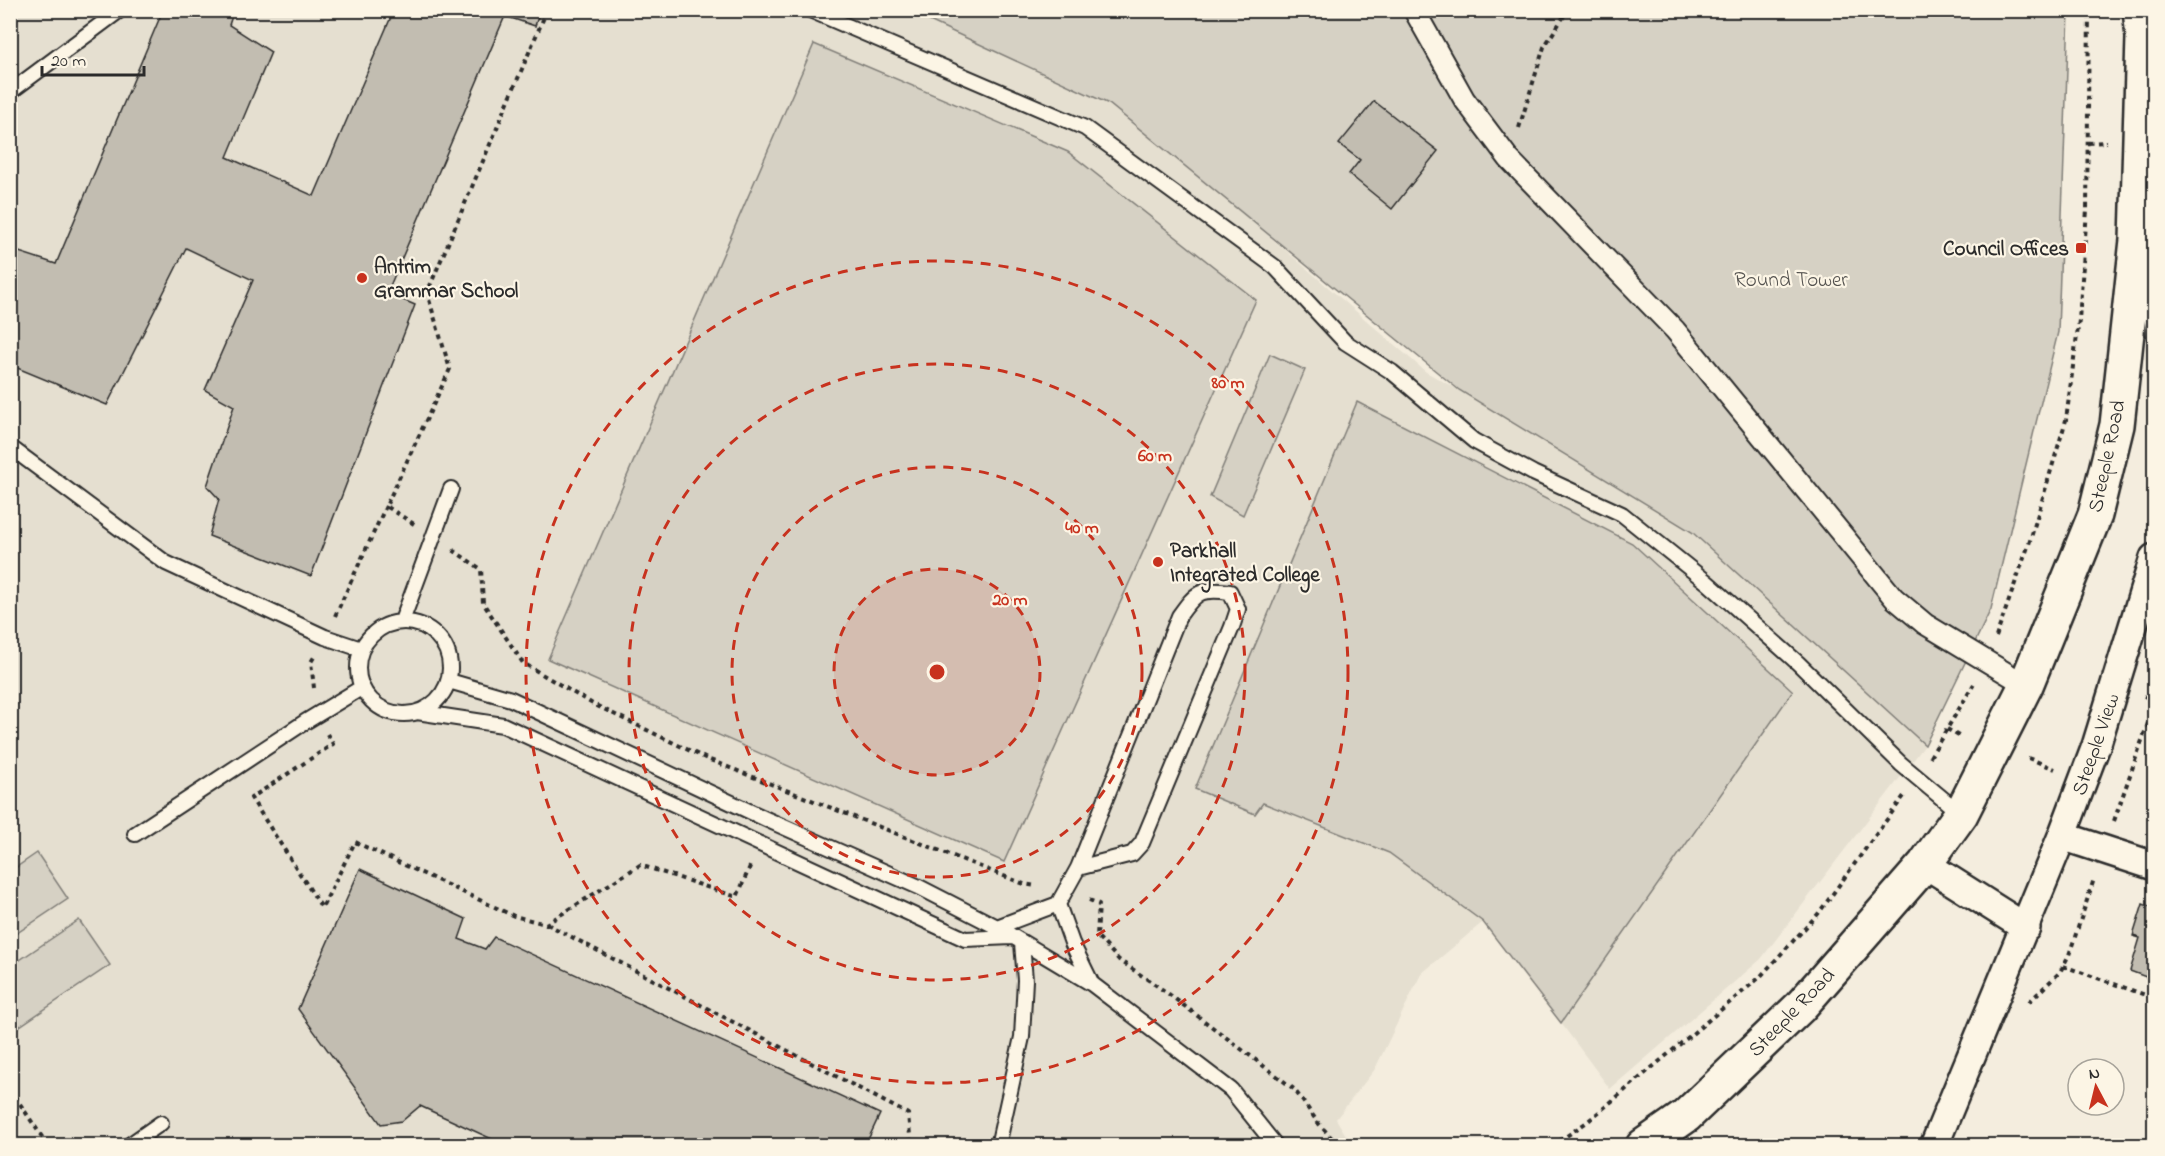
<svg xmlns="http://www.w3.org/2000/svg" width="2165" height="1156" font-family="'Indie Flower',sans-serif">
<rect width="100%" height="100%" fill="#f4edde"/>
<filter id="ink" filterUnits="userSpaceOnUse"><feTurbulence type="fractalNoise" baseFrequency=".0167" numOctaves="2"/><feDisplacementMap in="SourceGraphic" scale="12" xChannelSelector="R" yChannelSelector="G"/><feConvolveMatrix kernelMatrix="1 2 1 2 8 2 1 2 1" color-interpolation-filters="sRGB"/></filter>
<g filter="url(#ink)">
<!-- built -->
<path fill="#e5dfd0" d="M905,10l68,25 154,78 299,259 232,128 267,245 -164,214 -151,130 -49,-66 -78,-101 -62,52 -46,95 -39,50 16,26h-1341l-1,-1134z"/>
<!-- green -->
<path fill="#d6d1c4" stroke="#807e78" stroke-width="1.5" d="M908,11h1161l-11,321 -67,277 -66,136 -233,-213 -233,-142 -350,-286z
M814,44l254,108 188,148 -252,562 -456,-203z
M1270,354l35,16 -62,145 -33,-18z
M1357,402l275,141 161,148 -232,332 -78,-101 -94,-69 -126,-50 -8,11 -60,-25z
M37,853l31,46 -57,38v-66z
M79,920l31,45 -99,67v-66z"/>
<!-- building -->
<path fill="#c2bdb1" stroke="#2b2b2b" stroke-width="1.5" d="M163,10h21l22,6 3,-6h25l-5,15 42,27 -44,105 87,39 80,-186h146l-5,16 -30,-10 -118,277 28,12 -104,271 -102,-40 10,-37 -12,-13 27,-80 -29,-16 48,-110 -67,-32 -79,157 -97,-40v-116l46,15z
M1374,101l64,50 -46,58 -43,-35 11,-14 -21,-16z
M360,869l106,50 -7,20 26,10 9,-12 386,177 -15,32h-358l-87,-40 -18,15 -21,3 -83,-115z
M2143,904l11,4v72l-24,-9 10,-33 -7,-2z"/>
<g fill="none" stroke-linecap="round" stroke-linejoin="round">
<defs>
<path id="service" d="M810,10l275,118 190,139 70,75 47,30 82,69 59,32 89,41 86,69 90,80 103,101 60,50
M10,92l110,-82
M2145,274l9,61
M10,447l156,116 159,74 36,12
M402,621l49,-132
M358 668a46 46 0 1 1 92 0a46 46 0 1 1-92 0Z
M449,681l62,18 257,121 151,67 78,40 95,57 139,106 45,56
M417,712l86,13 462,214 47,-2
M135,834l170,-112 56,-34
M1058,904l14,39 20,41
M997,927l61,-23 20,-36 101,-252c17,-24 21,-28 51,-24l8,17 -6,18 -90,216 -10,11 -54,14
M128,1146l33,-23
M998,1146l24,-109 3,-57 -3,-37"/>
<path id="pedestrian" d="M1414,10l50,89 45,60 166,171 219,268 31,26 101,61"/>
<path id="minor" d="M2062,836l92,30
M1925,864l101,64
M1934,1146l128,-310 34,-90 58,-188"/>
<path id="tertiary" d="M1643,1146l43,-30 114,-109 125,-143 36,-50 65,-129 69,-170 22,-90 20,-185 6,-203 -3,-27"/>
</defs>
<!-- service casing -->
<use href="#service" stroke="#2b2b2b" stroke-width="18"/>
<!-- pedestrian casing -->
<use href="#pedestrian" stroke="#2b2b2b" stroke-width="24"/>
<!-- minor casing -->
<use href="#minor" stroke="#2b2b2b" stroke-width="32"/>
<!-- tertiary casing -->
<use href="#tertiary" stroke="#2b2b2b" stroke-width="38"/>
<!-- path -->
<path stroke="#2b2b2b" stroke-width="4" stroke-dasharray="4.5 4.5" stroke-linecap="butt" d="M1519,128l25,-81 24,-37
M2088,143l19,-1
M414,524l-28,-18 64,-137 -23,-76 120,-283
M453,550l28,19 2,34 40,60 68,40 114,55 319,126 12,2
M335,616l51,-110
M1996,637l33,-93 37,-124 13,-100 8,-110 2,-200
M314,688l-3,-26 3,-5
M2144,696l10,4
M1947,729l15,9
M327,734l6,10 -82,54 71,110 33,-66 159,74 32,8 94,-59 97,32 14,-33
M1930,757l44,-73
M2028,758l27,11
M2114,821l40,-115
M1089,900l10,4 -2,32 22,24 47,32 128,97 25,35 20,22
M547,924l361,190 3,32
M2063,966l91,32
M2029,1002l31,-30 9,-17 25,-76
M10,1089l38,57
M1552,1146l35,-24 172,-144 59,-64 86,-118"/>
<!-- service -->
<use href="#service" stroke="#fcf5e5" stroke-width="14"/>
<!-- pedestrian -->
<use href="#pedestrian" stroke="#fcf5e5" stroke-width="20"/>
<!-- minor -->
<use href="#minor" stroke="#fcf5e5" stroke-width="27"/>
<!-- tertiary -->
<use href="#tertiary" stroke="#fcf5e5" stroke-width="33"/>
</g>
</g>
<!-- distance rings -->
<circle cx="937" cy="672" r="103" fill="#c8321e" fill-opacity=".12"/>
<g fill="none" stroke="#c8321e" stroke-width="3" stroke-dasharray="10 8">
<circle cx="937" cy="672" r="103"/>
<circle cx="937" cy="672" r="205"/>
<circle cx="937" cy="672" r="308"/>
<circle cx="937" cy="672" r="411"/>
</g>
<!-- markers -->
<g fill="#c8321e" stroke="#fcf5e5" stroke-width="2">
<rect x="2075" y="242" width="12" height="12" rx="3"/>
<circle cx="362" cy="278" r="6"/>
<circle cx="1158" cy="562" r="6"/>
</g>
<g text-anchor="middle" stroke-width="4.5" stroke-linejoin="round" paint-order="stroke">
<!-- poi labels -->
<g font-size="21" font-weight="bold" fill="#2b2b2b" stroke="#fcf5e5" text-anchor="start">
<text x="2069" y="255" text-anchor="end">Council Offices</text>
<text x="374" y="273">Antrim<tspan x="374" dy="24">Grammar School</tspan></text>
<text x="1170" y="557">Parkhall<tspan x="1170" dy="24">Integrated College</tspan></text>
</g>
<!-- park labels -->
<g font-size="21" fill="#565451" stroke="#fcf5e5">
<text x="1791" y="286">Round Tower</text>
</g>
<!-- street labels -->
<g font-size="21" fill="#2b2b2b" stroke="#fcf5e5">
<text transform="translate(2106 456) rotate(-78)" y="7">Steeple Road</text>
<text transform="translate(2095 744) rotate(-71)" y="7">Steeple View</text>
<text transform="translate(1791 1012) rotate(-46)" y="7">Steeple Road</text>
</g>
</g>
<circle cx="937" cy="672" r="9" fill="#c8321e" stroke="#fcf5e5" stroke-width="3"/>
<g font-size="18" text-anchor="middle" font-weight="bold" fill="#c8321e" stroke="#fcf5e5" stroke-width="4.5" stroke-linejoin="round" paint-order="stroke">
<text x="1228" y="388">80 m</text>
<text x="1155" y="461">60 m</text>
<text x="1082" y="533">40 m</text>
<text x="1010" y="605">20 m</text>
</g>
<!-- margin -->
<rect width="2165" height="1156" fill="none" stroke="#fcf5e5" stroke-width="36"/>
<rect x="18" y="18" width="2129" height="1120" fill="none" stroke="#2b2b2b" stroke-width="2" filter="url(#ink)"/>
<!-- north arrow -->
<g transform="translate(2096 1087) rotate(353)"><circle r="28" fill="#fcf5e5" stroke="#a8a49b" stroke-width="1.5"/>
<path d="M0-4.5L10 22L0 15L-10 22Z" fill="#c8321e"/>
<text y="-9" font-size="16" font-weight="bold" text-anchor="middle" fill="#2b2b2b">N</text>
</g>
<!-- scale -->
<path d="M42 66v9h102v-9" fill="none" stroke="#2b2b2b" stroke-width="3"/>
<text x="51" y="66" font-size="18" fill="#2b2b2b" stroke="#fcf5e5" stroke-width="4.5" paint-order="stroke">20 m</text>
</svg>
